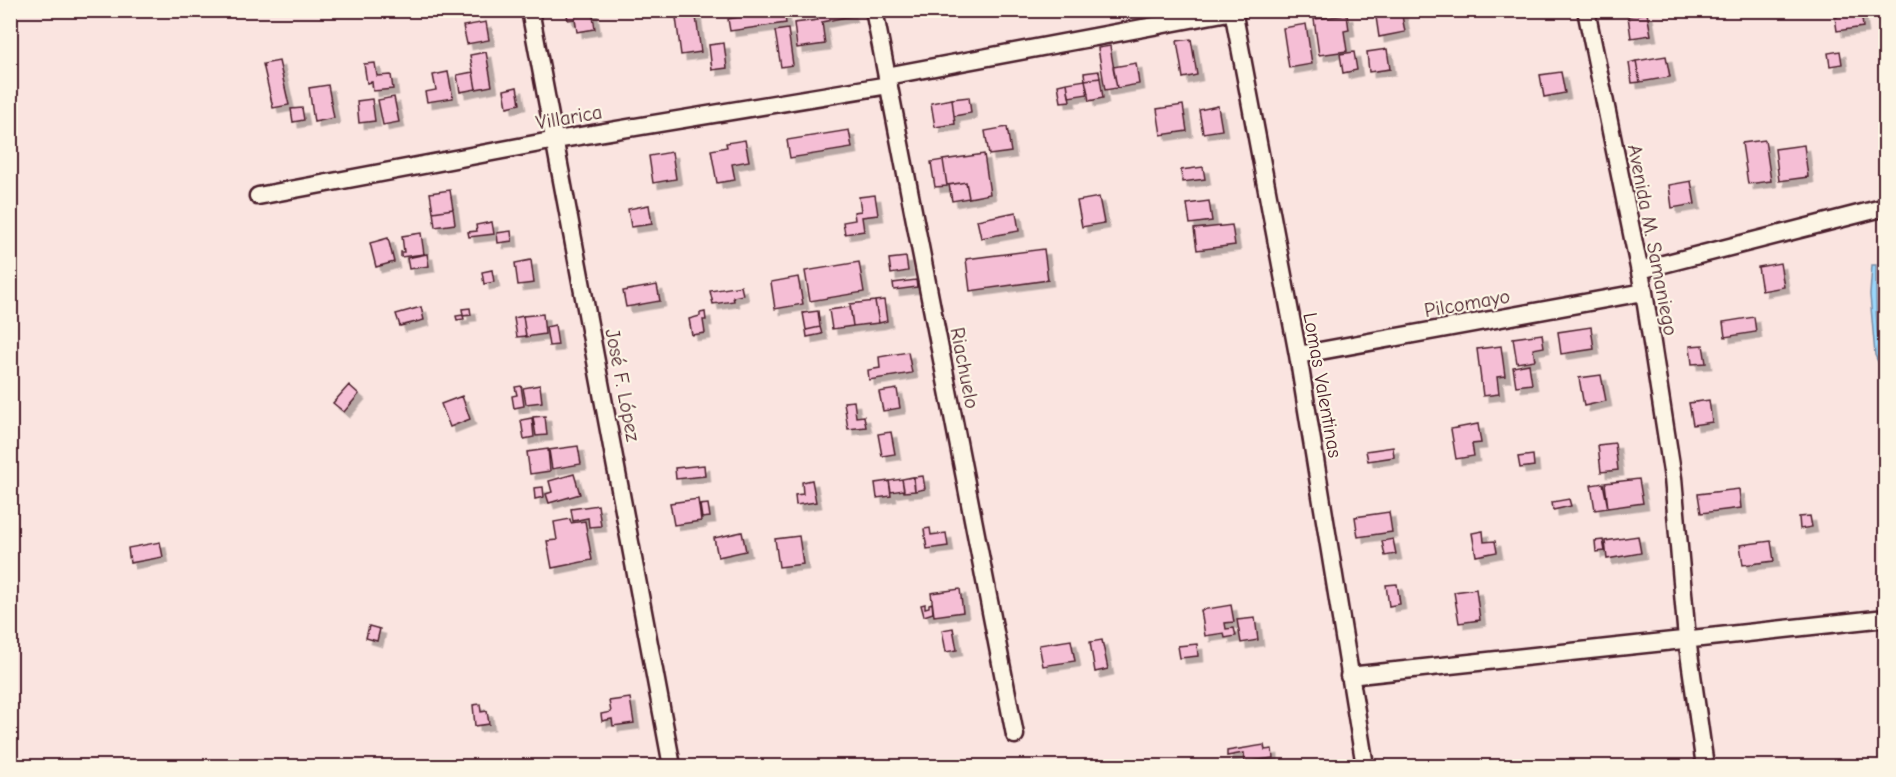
<svg xmlns="http://www.w3.org/2000/svg" width="1896" height="777" font-family="'Comic Neue',sans-serif">
<defs>
<filter id="shadow"><feDropShadow dx="5.5" dy="5.5" stdDeviation="0" flood-color="#0004"/></filter>
</defs>
<rect width="100%" height="100%" fill="#fae4e0"/>
<filter id="ink" filterUnits="userSpaceOnUse"><feTurbulence type="fractalNoise" baseFrequency=".0167" numOctaves="2"/><feDisplacementMap in="SourceGraphic" scale="12" xChannelSelector="R" yChannelSelector="G"/><feConvolveMatrix kernelMatrix="1 2 1 2 8 2 1 2 1" color-interpolation-filters="sRGB"/></filter>
<g filter="url(#ink)">
<!-- water -->
<path fill="#99d6fa" stroke="#798da7" stroke-width="1.5" d="M1872,265h4c0,27 -1,54 3,81 1,11 7,20 6,31l-10,-22 -5,-60z"/>
<!-- building -->
<path fill="#f5bed5" stroke="#4a1f2b" stroke-width="1.5" filter="url(#shadow)" d="M566,10h26l3,19 -18,3 -2,-13 -7,1z
M675,10h20l6,42 -20,3z
M777,10h7l2,13 -56,8 -2,-12z
M816,10h34l1,6 -29,6 3,22 -28,4 -3,-25 24,-3z
M1375,10h26l4,22 -26,5z
M1836,10h25l2,17 -26,4 -2,-14h2z
M1647,13l4,22 -20,3 -3,-22z
M1347,15l2,15 -5,1 3,20 -28,4 -5,-36z
M486,22l3,18 -22,4 -4,-18z
M1306,24l6,40 -23,4 -6,-40z
M788,29l5,36 -12,2 -6,-36z
M1191,39l6,36 -14,3 -6,-37z
M724,43l3,25 -15,2 -3,-25z
M1110,46l7,42 -12,2 -7,-42z
M1387,49l3,20 -21,3 -2,-20z
M1840,51l2,13 -12,2 -2,-13z
M486,52l6,34 -16,3 -6,-34z
M1354,52l3,18 -14,3 -3,-19z
M1666,56l4,21 -30,5 -4,-21z
M279,61l10,44 -16,3 -10,-44z
M1636,61l4,21 -8,1 -3,-20z
M375,63l2,13 14,-1 2,14 -20,2 -1,-9 -5,1 -3,-19z
M1136,63l3,21 -22,4 -4,-21z
M1099,71l1,7 -15,2 -1,-7z
M448,72l5,26 -26,4 -2,-10 11,-2 -3,-15z
M473,72l3,17 -16,3 -3,-17z
M1561,72l4,21 -21,4 -4,-22z
M1100,78l3,20 -14,3 -4,-21z
M1085,80l3,14 -19,3 -2,-14z
M1067,83l3,18 -9,1 -3,-17z
M328,85l6,33 -20,4 -5,-34z
M517,87l3,17 -13,3 -3,-17z
M394,97l5,25 -16,3 -5,-25z
M969,97l2,16 -17,3 -2,-17z
M372,99l3,22 -16,2 -2,-22z
M952,99l3,25 -20,3 -4,-24z
M1183,105l4,26 -26,4 -4,-26z
M1218,106l4,24 -19,3 -4,-23z
M302,108l2,12 -11,2 -2,-13z
M1007,127l4,25 -22,3 -4,-24z
M849,130l3,18 -62,10 -3,-18z
M745,140l4,21 -17,3 3,16 -18,3 -6,-33 16,-3 -1,-4z
M1765,140l6,41 -23,3 -6,-41z
M1804,145l4,32 -29,4 -4,-32z
M672,152l4,27 -23,4 -4,-27z
M984,154l6,40 -21,4 -3,-16 -19,3 -4,-25z
M943,160l4,26 -12,1 -4,-25z
M1203,167l2,12 -23,3 -1,-12z
M1691,181l4,23 -23,4 -3,-23z
M966,182l3,16 -17,3 -3,-16z
M450,190l3,19 -20,3 -3,-19z
M875,195l3,20 -16,2 2,14 -19,3 -2,-12 12,-2 -1,-8 7,-1 -2,-14z
M1099,197l5,26 -22,4 -5,-26z
M1209,201l3,20 -22,3 -3,-20z
M649,205l3,19 -21,3 -3,-18z
M453,209l2,15 -20,3 -2,-15z
M1016,212l3,19 -38,7 -4,-18z
M492,222l2,12 -25,3 -1,-5 9,-1 -1,-6z
M1232,225l3,20 -38,5 -3,-21z
M511,231l1,10 -14,2 -1,-10z
M421,233l3,21 -23,3v-5h3l-2,-16z
M388,238l6,24 -18,5 -6,-24z
M1044,249l4,31 -78,11 -4,-32z
M427,254l2,12 -20,3 -2,-11z
M906,257l2,14 -17,3 -2,-15z
M531,260l3,23 -16,2 -3,-22z
M859,262l5,30 -54,9 -5,-30z
M1780,263l4,24 -22,4 -4,-24z
M492,270l2,12 -10,2 -2,-12z
M798,277l5,27 -28,5 -4,-27z
M916,280l1,7 -23,3 -1,-7z
M657,285l3,16 -34,6 -3,-16z
M741,286l2,9 -10,2 1,4 -21,3 -3,-13z
M884,300l3,21 -8,2 -4,-22z
M875,301l4,22 -26,3 -3,-22z
M421,307l3,13 -24,6 -4,-12z
M850,307l3,19 -21,3 -3,-19z
M470,308l1,7 -8,1 1,3 -7,1 -1,-4 7,-1 -1,-6z
M818,311l2,16 -14,3 -3,-17z
M705,312l1,8h-3l2,13 -13,2 -3,-16 11,-3v-3z
M543,314l2,20 -19,3 -3,-21z
M523,316l3,20 -9,1 -3,-19z
M1754,317l2,15 -31,5 -2,-15z
M555,325l3,20 -9,1 -3,-19z
M820,327l2,7 -15,3 -1,-7z
M1591,327l3,22 -33,5 -3,-22z
M1542,334l2,13 -11,2 2,11 -18,3 -4,-25z
M1703,345l3,18 -14,1 -2,-18z
M1501,346l4,30 -8,1 2,17 -16,2 -6,-47z
M908,352l4,21 -43,7 -1,-10 12,-2 -1,-11z
M1529,364l3,20 -16,2 -3,-19z
M1601,375l5,26 -22,5 -5,-28z
M349,385l10,9 -15,18 -11,-9z
M540,385l2,17 -16,2 -3,-16z
M521,386l3,20 -10,2 -2,-12 5,-1 -2,-8z
M897,389l3,19 -17,3 -4,-19z
M462,396l8,23 -20,8 -9,-23z
M1709,400l3,22 -19,3 -4,-22z
M854,401l2,16 8,-1 2,11 -18,2 -4,-27z
M545,416l2,19 -11,1 -3,-19z
M532,418l2,19 -10,2 -3,-19z
M1478,424l3,19 -9,1 2,12 -18,3 -5,-30z
M891,432l4,22 -13,2 -4,-22z
M1615,443l3,27 -17,2 -3,-27z
M578,446l3,18 -29,5 -3,-19z
M1393,447l1,10 -26,4 -2,-10z
M548,449l2,22 -20,3 -3,-22z
M1533,455l1,11 -14,2 -2,-11z
M704,465l1,11 -29,3 -1,-11z
M574,474l6,20 -31,9 -3,-9 6,-2 -3,-11z
M923,476l2,13 -10,2 -1,-14z
M913,477l2,14 -11,1 -2,-13z
M902,479l2,11 -13,2 -2,-11z
M1639,479l4,24 -35,5 -3,-25z
M812,480l4,22 -20,3 -1,-10 8,-1 -1,-12z
M889,481l2,15 -14,2 -2,-15z
M1603,483l5,25 -13,2 -4,-25z
M543,487l1,10 -9,2 -1,-11z
M1739,489l2,19 -40,5 -3,-19z
M698,499l3,22 -27,4 -4,-22z
M1569,499l2,7 -18,4 -1,-8z
M708,504l2,13 -8,1 -2,-13z
M598,505l3,21 -12,1 -1,-9 -15,3 -2,-12z
M1389,512l3,20 -34,5 -3,-20z
M1810,516l2,11 -12,2 -1,-12z
M570,519l1,4 14,-2 7,39 -40,8 -5,-27 10,-1 -3,-18z
M930,528l1,7 15,-2 2,13 -21,3 -3,-20z
M1483,531l1,11 11,-1 2,11 -21,4 -4,-23z
M742,532l4,19 -28,6 -4,-19z
M799,536l4,28 -24,3 -4,-28z
M1638,536l3,17 -34,6 -2,-18z
M1393,539l3,15 -11,2 -3,-15z
M1603,540l2,11 -9,1 -1,-11z
M1771,541l3,20 -31,4 -3,-20z
M160,542l3,15 -33,6 -2,-15z
M1397,584l3,20 -11,2 -3,-21z
M960,589l3,23 -29,4 -3,-23z
M1476,589l4,31 -21,3 -5,-31z
M932,603l1,10 -9,3 -3,-11 4,-1v4l4,-1v-3z
M1231,605l3,17 -9,1 1,6 8,-1 2,8 -11,2 -1,-5 -19,3 -4,-26z
M1255,618l3,22 -17,3 -4,-23z
M369,626l11,3 -3,12 -11,-3z
M953,628l4,22 -11,2 -4,-22z
M1071,640l4,21 -32,5 -4,-21z
M1102,640l6,29 -13,3 -5,-30z
M1197,644l1,12 -18,2 -2,-12z
M630,698l4,25 -21,3 -1,-7 -10,2 -1,-7 10,-2 -2,-11z
M480,704l1,8 6,-1 2,13 -14,2 -2,-21z
M1264,745l1,5 7,-1 1,9 -28,4 -1,-9 -17,3v-5z"/>
<g fill="none" stroke-linecap="round" stroke-linejoin="round">
<defs>
<path id="street" d="M530,10l142,756
M874,10l141,725
M1233,10l65,345 67,411
M1586,10l58,282 29,186 14,161 18,127
M887,76l352,-66
M258,196l298,-56 333,-55
M1640,270l246,-63
M1298,355l346,-63
M1349,676l537,-58"/>
</defs>
<!-- street casing -->
<use href="#street" stroke="#4a1f2b" stroke-width="21"/>
<!-- street -->
<use href="#street" stroke="#fcf5e5" stroke-width="16"/>
</g>
</g>
<g text-anchor="middle" stroke-width="4.5" stroke-linejoin="round" paint-order="stroke">
<!-- street labels -->
<g font-size="20" fill="#4a1f2b" stroke="#fcf5e5">
<text transform="translate(569 117) rotate(-10)" y="7">Villarica</text>
<text transform="translate(1653 240) rotate(79)" y="7">Avenida M. Samaniego</text>
<text transform="translate(1467 303) rotate(-10)" y="7">Pilcomayo</text>
<text transform="translate(965 368) rotate(79)" y="7">Riachuelo</text>
<text transform="translate(623 385) rotate(79)" y="7">José F. López</text>
<text transform="translate(1323 385) rotate(80)" y="7">Lomas Valentinas</text>
</g>
</g>
<!-- margin -->
<rect width="1896" height="777" fill="none" stroke="#fcf5e5" stroke-width="36"/>
<rect x="18" y="18" width="1860" height="741" fill="none" stroke="#4a1f2b" stroke-width="2" filter="url(#ink)"/>
</svg>
